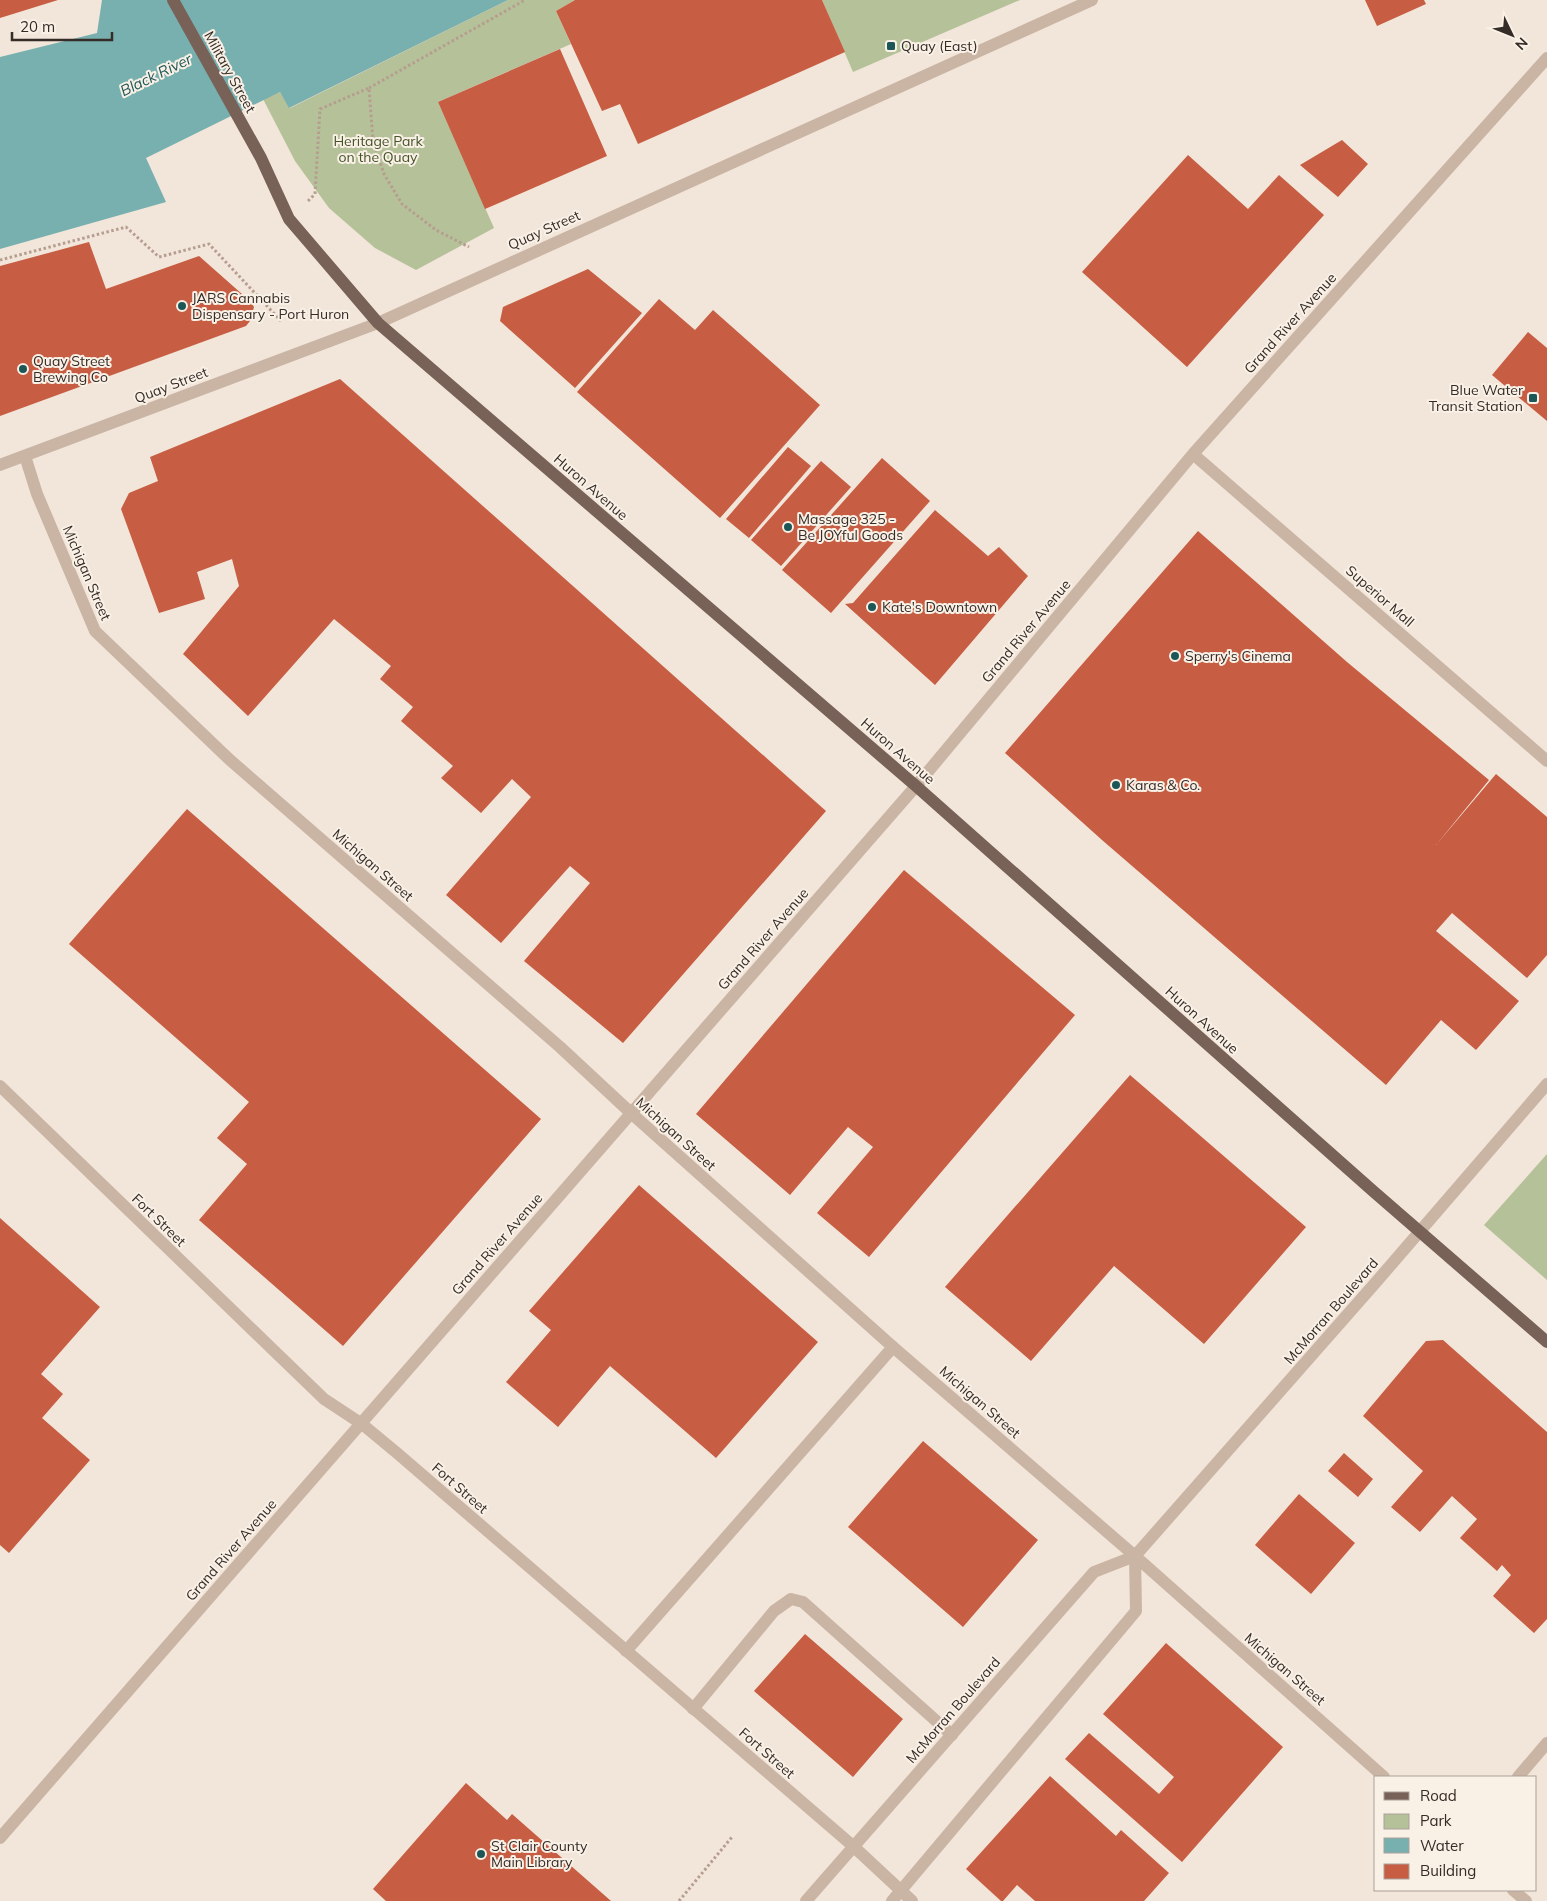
<svg xmlns="http://www.w3.org/2000/svg" width="1547" height="1901" font-family="Mulish,sans-serif">
<rect width="100%" height="100%" fill="#f2e5d9"/>
<!-- green -->
<path fill="#b5c199" d="M508,0h67l-19,11 15,33 -133,58 56,126 -78,42 -41,-22 -46,-40 -34,-47 -32,-62 17,-7 10,16z
M822,0h198l-167,72z
M1547,1154v126l-63,-55z"/>
<!-- water -->
<path fill="#78afaf" d="M102,0h406l-219,108 -9,-16 -134,66 20,44 -166,47v-192l97,-24z"/>
<!-- building -->
<path fill="#c75d42" d="M0,0h58l-58,18z
M575,0h247l23,52 -207,92 -18,-40 -18,7 -46,-100z
M1365,0h59l2,4 -49,22z
M560,49l47,107 -122,53 -47,-107z
M1342,140l26,24 -30,33 -38,-32z
M1188,155l60,54 31,-34 45,40 -137,152 -105,-95z
M89,242l17,47 93,-33 52,46 3,5 -4,14 -4,5 -246,90v-150z
M588,269l54,44 -67,75 -75,-67 3,-14z
M659,299l36,31 18,-20 107,95 -100,113 -143,-126z
M1528,332l19,16v73l-55,-46z
M340,379l486,432 -203,232 -99,-82 66,-78 -20,-17 -69,77 -55,-48 85,-98 -19,-18 -31,34 -40,-35 12,-12 -52,-45 12,-14 -33,-28 11,-13 -57,-47 -86,97 -65,-62 56,-68 -7,-27 -35,13 8,27 -46,14 -38,-104 8,-16 29,-12 -8,-24z
M788,447l23,19 -62,72 -23,-19z
M882,458l48,43 -99,112 -49,-43z
M821,461l30,26 -70,79 -30,-26z
M935,510l53,46 11,-9 29,29 -93,109 -90,-81 8,-1z
M1198,531l149,131 142,118 -53,65 60,-71 51,43v138l-20,23 -75,-65 -16,18 83,70 -43,49 -35,-30 -55,65 -284,-245 -97,-87z
M187,809l354,310 -198,227 -144,-126 48,-56 -30,-26 32,-36 -180,-158z
M904,870l171,145 -206,242 -52,-44 56,-66 -25,-20 -58,68 -94,-81z
M1130,1075l176,152 -102,117 -90,-78 -83,95 -86,-74z
M639,1185l179,157 -102,116 -106,-92 -52,61 -52,-45 45,-52 -22,-19z
M0,1218l100,89 -59,67 22,20 -21,24 48,42 -81,93 -9,-8z
M1443,1340l104,92v187l-13,14 -41,-37 18,-21 -9,-10 -5,6 -37,-33 17,-19 -25,-23 -32,36 -29,-25 32,-36 -60,-55 63,-75z
M923,1441l115,99 -75,87 -115,-100z
M1344,1453l29,26 -15,18 -30,-26z
M1299,1494l56,49 -44,51 -56,-49z
M805,1634l98,85 -50,58 -99,-86z
M1166,1643l117,104 -101,115 -117,-103 24,-26 70,61 15,-17 -71,-63z
M1050,1776l66,60 5,-6 48,43 -25,28h-109l-18,-16 -14,16h-2l-35,-32z
M466,1783l41,37 5,-6 99,87h-225l-13,-12z"/>
<g fill="none" stroke-linecap="round" stroke-linejoin="round">
<!-- path -->
<path stroke="#b59e90" stroke-width="3" stroke-dasharray="2.5 2.5" stroke-linecap="butt" d="M369,88l156,-88
M308,201l7,-7 5,-85 49,-21 4,53 11,33 18,30 34,26 33,17
M0,260l126,-33 33,30 50,-13 72,77
M679,1901l53,-64"/>
<!-- lane -->
<path stroke="#cab5a5" stroke-width="12" d="M626,1651l267,-304
M693,1709l81,-98 17,-12 12,3 149,133"/>
<!-- street -->
<path stroke="#cab5a5" stroke-width="12" d="M1193,454l354,307
M25,456l12,38 58,137 135,129 330,287 71,66 262,234 242,209 249,221
M0,465l378,-142 714,-323
M0,1086l324,313 38,25 35,29 456,393 59,55
M1518,1777l29,-34
M0,1838l916,-1052 277,-332 354,-396
M1513,1890l13,11
M806,1901l288,-329 41,-16 242,-275 170,-197
M892,1901l244,-290 -1,-55"/>
<!-- primary -->
<path stroke="#786157" stroke-width="12" d="M173,0l88,158 28,61 89,104 538,463 457,405 174,151"/>
</g>
<!-- markers -->
<g fill="#1c5657" stroke="#f9f0e6" stroke-width="2">
<rect x="886" y="41" width="10" height="10" rx="2.5"/>
<circle cx="182" cy="306" r="5"/>
<circle cx="23" cy="369" r="5"/>
<rect x="1528" y="393" width="10" height="10" rx="2.5"/>
<circle cx="788" cy="527" r="5"/>
<circle cx="872" cy="607" r="5"/>
<circle cx="1175" cy="656" r="5"/>
<circle cx="1116" cy="785" r="5"/>
<circle cx="481" cy="1854" r="5"/>
</g>
<g text-anchor="middle" stroke-width="4" stroke-linejoin="round" paint-order="stroke">
<!-- poi labels -->
<g font-size="14" fill="#352b27" stroke="#f9f0e6" text-anchor="start">
<text x="901" y="51">Quay (East)</text>
<text x="192" y="303">JARS Cannabis<tspan x="192" dy="16">Dispensary - Port Huron</tspan></text>
<text x="33" y="366">Quay Street<tspan x="33" dy="16">Brewing Co</tspan></text>
<text x="1523" y="395" text-anchor="end">Blue Water<tspan x="1523" dy="16">Transit Station</tspan></text>
<text x="798" y="524">Massage 325 -<tspan x="798" dy="16">Be JOYful Goods</tspan></text>
<text x="882" y="612">Kate's Downtown</text>
<text x="1185" y="661">Sperry's Cinema</text>
<text x="1126" y="790">Karas &amp; Co.</text>
<text x="491" y="1851">St Clair County<tspan x="491" dy="16">Main Library</tspan></text>
</g>
<!-- street labels -->
<g font-size="14" fill="#352b27" stroke="#f9f0e6">
<text transform="translate(230 72) rotate(61)" y="5">Military Street</text>
<text transform="translate(544 230) rotate(-24)" y="5">Quay Street</text>
<text transform="translate(1290 323) rotate(-48)" y="5">Grand River Avenue</text>
<text transform="translate(171 385) rotate(-21)" y="5">Quay Street</text>
<text transform="translate(591 487) rotate(41)" y="5">Huron Avenue</text>
<text transform="translate(87 573) rotate(67)" y="5">Michigan Street</text>
<text transform="translate(1380 596) rotate(41)" y="5">Superior Mall</text>
<text transform="translate(1026 631) rotate(-50)" y="5">Grand River Avenue</text>
<text transform="translate(898 751) rotate(41)" y="5">Huron Avenue</text>
<text transform="translate(373 865) rotate(41)" y="5">Michigan Street</text>
<text transform="translate(763 939) rotate(-49)" y="5">Grand River Avenue</text>
<text transform="translate(1202 1020) rotate(42)" y="5">Huron Avenue</text>
<text transform="translate(676 1134) rotate(42)" y="5">Michigan Street</text>
<text transform="translate(159 1220) rotate(44)" y="5">Fort Street</text>
<text transform="translate(497 1244) rotate(-49)" y="5">Grand River Avenue</text>
<text transform="translate(1331 1311) rotate(-49)" y="5">McMorran Boulevard</text>
<text transform="translate(980 1402) rotate(41)" y="5">Michigan Street</text>
<text transform="translate(460 1488) rotate(41)" y="5">Fort Street</text>
<text transform="translate(231 1550) rotate(-49)" y="5">Grand River Avenue</text>
<text transform="translate(1285 1669) rotate(41)" y="5">Michigan Street</text>
<text transform="translate(953 1710) rotate(-49)" y="5">McMorran Boulevard</text>
<text transform="translate(767 1753) rotate(41)" y="5">Fort Street</text>
</g>
<!-- park labels -->
<g font-size="14" fill="#46542a" stroke="#f9f0e6">
<text x="378" y="146">Heritage Park<tspan x="378" dy="16">on the Quay</tspan></text>
</g>
<!-- water labels -->
<g font-size="15" font-style="italic" fill="#1c5657" stroke="#f9f0e6">
<text transform="translate(156 75) rotate(-26)" y="5">Black River</text>
</g>
</g>
<!-- legend -->
<rect x="1374" y="1776" width="162" height="115" fill="#f9f0e6" stroke="#aba19a"/>
<rect x="1384" y="1792" width="25" height="8" fill="#786157" stroke="#aba19a"/>
<text x="1420" y="1801" font-size="15" fill="#352b27">Road</text>
<rect x="1384" y="1814" width="25" height="15" fill="#b5c199" stroke="#aba19a"/>
<text x="1420" y="1826" font-size="15" fill="#352b27">Park</text>
<rect x="1384" y="1838" width="25" height="15" fill="#78afaf" stroke="#aba19a"/>
<text x="1420" y="1851" font-size="15" fill="#352b27">Water</text>
<rect x="1384" y="1864" width="25" height="15" fill="#c75d42" stroke="#aba19a"/>
<text x="1420" y="1876" font-size="15" fill="#352b27">Building</text>
<!-- north arrow -->
<g transform="translate(1512 35) rotate(133)" stroke="#f9f0e6" stroke-width="4" paint-order="stroke">
<path d="M0-4L9 19L0 12L-9 19Z" fill="#352b27"/>
<text y="-8" font-size="14" font-weight="bold" text-anchor="middle" fill="#352b27">N</text>
</g>
<!-- scale -->
<path d="M12 32v8h100v-8" fill="none" stroke="#352b27" stroke-width="2.5"/>
<text x="20" y="32" font-size="15" fill="#352b27" stroke="#f9f0e6" stroke-width="4" paint-order="stroke">20 m</text>
</svg>
